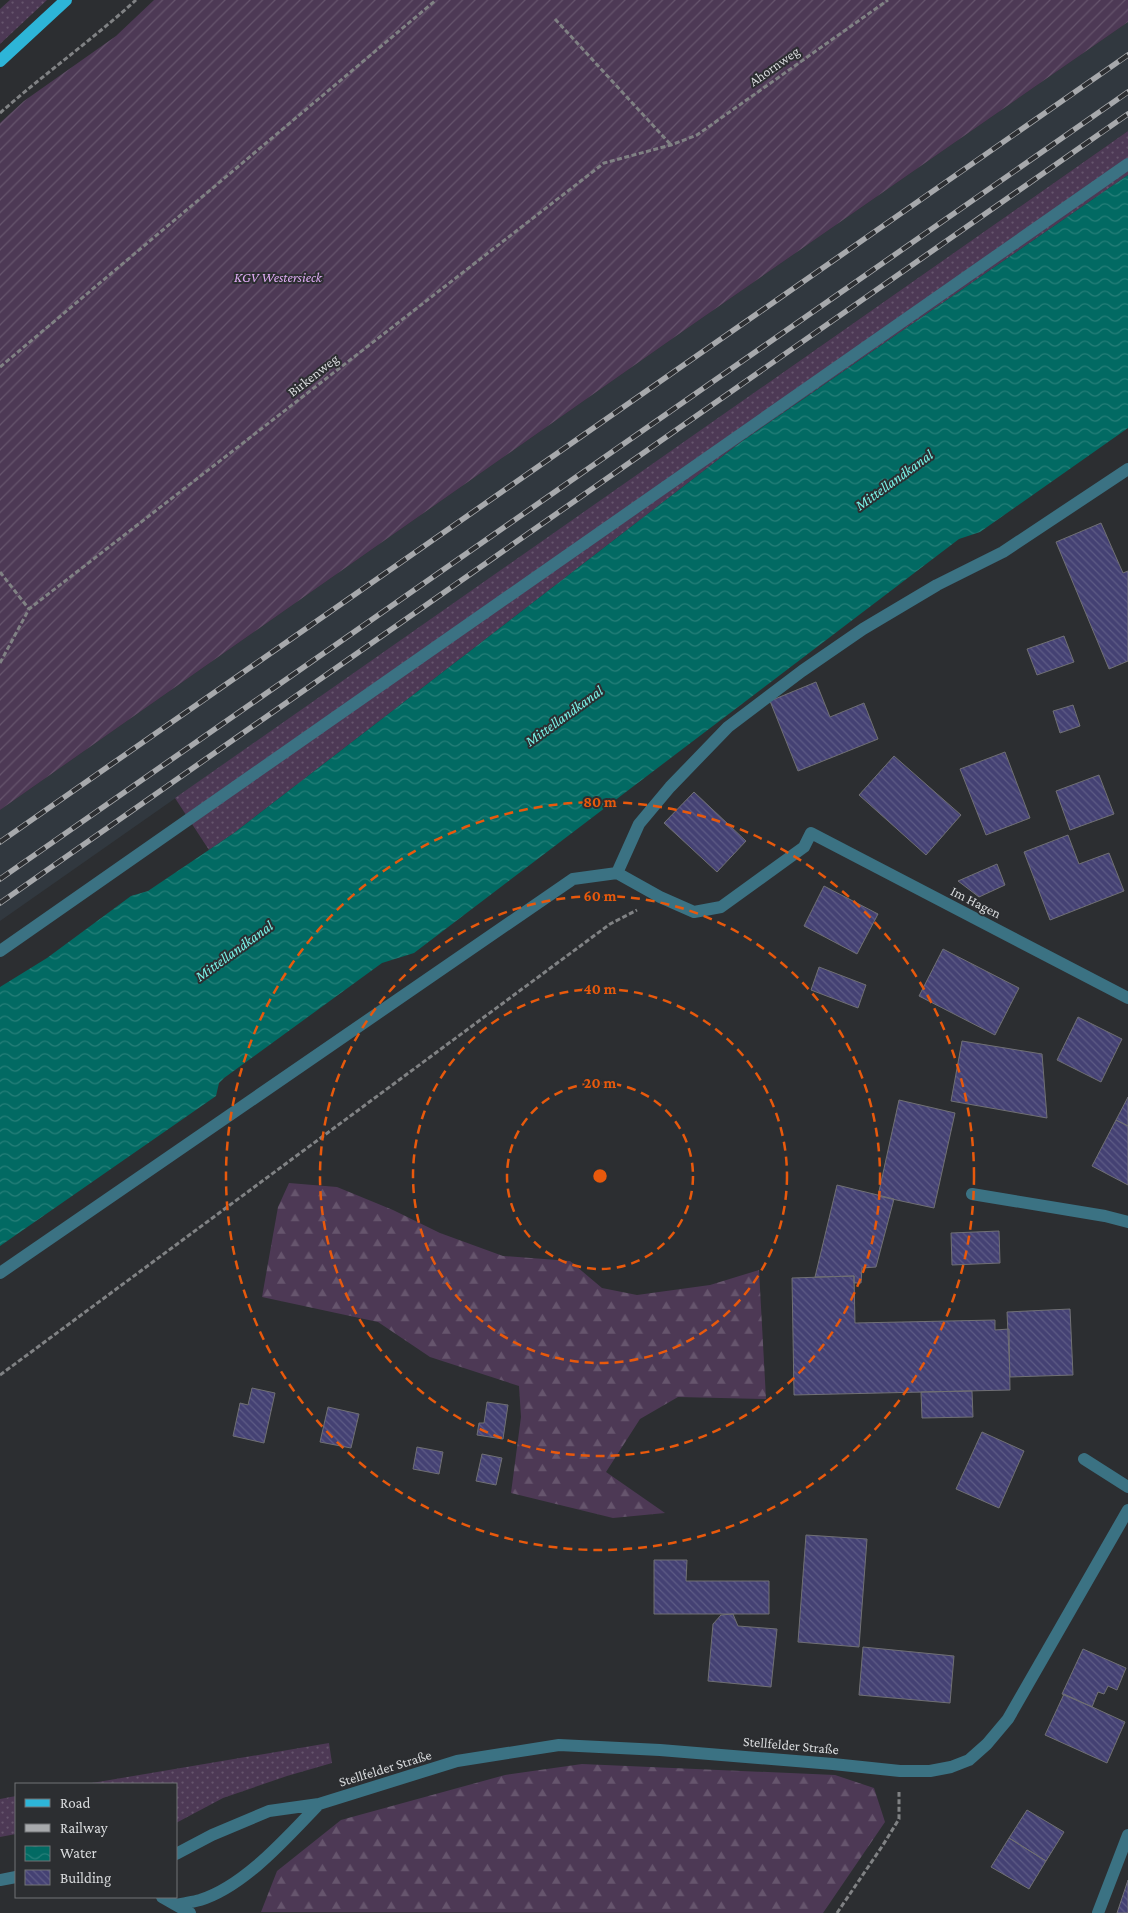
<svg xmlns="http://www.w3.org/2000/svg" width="1128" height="1913" font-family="'Crimson Pro',serif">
<defs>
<pattern id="grass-dots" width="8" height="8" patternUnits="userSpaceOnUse" patternTransform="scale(1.25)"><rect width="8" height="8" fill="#4d3955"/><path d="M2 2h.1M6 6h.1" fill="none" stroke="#66556d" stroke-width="1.8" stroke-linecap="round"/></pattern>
<pattern id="forest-firs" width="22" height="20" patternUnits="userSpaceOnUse" patternTransform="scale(1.25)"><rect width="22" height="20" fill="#4d3955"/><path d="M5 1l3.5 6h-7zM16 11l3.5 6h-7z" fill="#66556d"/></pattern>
<pattern id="garden-furrows" width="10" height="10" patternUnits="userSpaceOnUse" patternTransform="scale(1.25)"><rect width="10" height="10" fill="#4d3955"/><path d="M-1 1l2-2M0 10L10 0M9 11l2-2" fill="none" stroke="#66556d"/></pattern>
<pattern id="water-waves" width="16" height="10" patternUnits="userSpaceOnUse" patternTransform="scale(1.25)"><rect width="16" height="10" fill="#026a63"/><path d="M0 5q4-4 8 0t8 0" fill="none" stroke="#267f79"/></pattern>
<pattern id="building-back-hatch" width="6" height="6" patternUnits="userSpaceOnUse" patternTransform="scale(1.25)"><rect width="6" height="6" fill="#444173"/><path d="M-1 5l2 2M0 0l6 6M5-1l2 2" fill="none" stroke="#5e5c86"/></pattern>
</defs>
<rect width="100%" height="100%" fill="#2c2e31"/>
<!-- built -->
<path fill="#31383f" d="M1128,22v109l-1128,790v-111l679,-476z"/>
<!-- grass -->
<path fill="url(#grass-dots)" d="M10,0h37l-47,44v-35z
M1128,131v44l-387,267 -507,391 -25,17 -34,-52z
M329,1743l3,20 -45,13 -64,22 -47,25v-39h-90z
M16,1796v38l-16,3v-38z"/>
<!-- forest -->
<path fill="url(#forest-firs)" d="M289,1183l48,4 56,23 47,23 63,23 67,5 32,27 35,7 73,-10 49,-15 7,129 -88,-2 -38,22 -34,53 59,41 -52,5 -102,-25 10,-76 -2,-31 -89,-29 -52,-35 -116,-25 16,-90z
M582,1764l253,11 39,13 11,34 -62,91 -562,-1 16,-41 64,-51 164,-45z"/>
<!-- garden -->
<path fill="url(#garden-furrows)" d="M154,0h974v22l-449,312 -679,476v-687l24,-22 92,-65z"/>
<!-- water -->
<path fill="url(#water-waves)" d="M1128,175v253l-148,104 -21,7 -545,414 -32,10 -158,115 -5,5 -3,13 -216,150v-259l47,-29 84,-62 17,-5 86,-58 507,-391z"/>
<!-- building -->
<path fill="url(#building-back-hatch)" stroke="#707074" d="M1101,523l22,50 5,-2v90l-19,8 -53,-127z
M1064,636l10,26 -37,13 -10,-26z
M816,682l14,35 34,-14 14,36 -80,32 -28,-70z
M1073,705l7,21 -20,7 -7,-22z
M1005,752l25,66 -44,17 -26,-66z
M894,756l67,59 -35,40 -67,-60z
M1099,775l15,39 -44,16 -14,-39z
M694,792l52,49 -29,31 -53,-49z
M1068,835l11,29 30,-11 15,38 -74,29 -26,-68z
M997,864l8,21 -26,12 -21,-16z
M824,886l54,28 -21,40 -53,-28z
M943,949l76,39 -24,47 -76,-39z
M819,967l47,18 -8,23 -47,-18z
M1078,1017l44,22 -21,43 -44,-22z
M962,1041l80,13 5,64 -96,-17z
M1128,1097v29l-12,-6z
M899,1100l56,13 -21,95 -56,-12z
M1116,1120l12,6v59l-36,-19z
M837,1185l57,14 -18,68 -14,1 -1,15h-7v-7l-39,1z
M999,1231l1,32 -48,2 -1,-32z
M854,1276l1,47 140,-3v10l14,-1 1,61 -216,5 -2,-117z
M1070,1309l3,66 -63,2 -3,-65z
M252,1388l23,5 -11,50 -31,-7 7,-33 8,2z
M972,1391l1,26 -51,1 -1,-26z
M487,1402l21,3 -5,34 -26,-4 2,-12h5z
M328,1407l31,7 -8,34 -31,-6z
M982,1432l42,19 -25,57 -43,-19z
M417,1447l26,5 -4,22 -26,-5z
M482,1454l20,4 -6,27 -20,-4z
M806,1535l61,4 -8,108 -61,-5z
M654,1560h33l-1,21h83v33h-115z
M733,1614l5,12 39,3 -6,58 -63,-6 5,-57 8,-9z
M863,1647l91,9 -4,47 -91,-8z
M1083,1649l43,19 -9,22 -9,-4 -4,8 -6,-2 -6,15 -30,-13z
M1064,1694l61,28 -18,41 -62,-28z
M1027,1810l37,22 -18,29 -37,-23z
M1009,1838l37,23 -17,28 -38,-22z
M1128,1880v33h-11z"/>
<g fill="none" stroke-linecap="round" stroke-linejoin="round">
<!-- path -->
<path stroke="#808284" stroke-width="3" stroke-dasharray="5 2.5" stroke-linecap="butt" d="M555,19l116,126
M0,113c44,-39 92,-73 136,-113
M0,367l436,-367
M0,572l29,37
M0,663l29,-54 575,-446 67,-18 26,-10 191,-135
M0,1375l610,-451 27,-14
M837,1913l46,-68 16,-26v-27"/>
<!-- minor -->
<path stroke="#3b7283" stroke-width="12" d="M617,873l22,-49 31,-37 58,-60 74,-56 61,-42 74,-44 66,-33 125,-83
M0,951l1128,-787
M972,1194l133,22 23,6
M0,1273l573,-394 44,-6 43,24 34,15 27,-5 83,-60 7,-14 317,165
M1084,1459l44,28
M176,1854l36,-19 57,-24 50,-7 138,-43 102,-16 101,5 173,14 67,7h30l21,-4 18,-7 18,-16 21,-25 120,-209
M0,1880l16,-3
M162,1897l28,16
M177,1905c8,-2 16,-3 23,-5 45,-14 87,-63 119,-96
M1098,1913l30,-78"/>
<!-- major -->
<path stroke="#2db5d8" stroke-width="12" d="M0,61l66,-61"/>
<defs>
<path id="rail" d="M0,842l1128,-787
M0,879l1128,-787
M0,903l1128,-789"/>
</defs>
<!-- rail casing -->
<use href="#rail" stroke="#a7a9ac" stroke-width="5.5"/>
<!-- rail -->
<use href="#rail" stroke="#2c2e31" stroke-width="4" stroke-dasharray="11" stroke-linecap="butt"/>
</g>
<!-- distance rings -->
<g fill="none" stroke="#e8590c" stroke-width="2.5" stroke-dasharray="9 6">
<circle cx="600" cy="1176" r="93"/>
<circle cx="600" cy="1176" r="187"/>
<circle cx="600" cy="1176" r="280"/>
<circle cx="600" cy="1176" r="374"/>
</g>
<g text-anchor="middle" stroke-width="4" stroke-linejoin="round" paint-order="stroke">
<!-- street labels -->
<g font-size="14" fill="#d9dbdd" stroke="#2c2e31">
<text transform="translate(774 66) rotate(-35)" y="5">Ahornweg</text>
<text transform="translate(313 375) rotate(-38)" y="5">Birkenweg</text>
<text transform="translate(976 902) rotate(27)" y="5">Im Hagen</text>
<text transform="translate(791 1745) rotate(5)" y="5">Stellfelder Straße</text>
<text transform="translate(385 1768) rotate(-17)" y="5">Stellfelder Straße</text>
</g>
<!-- park labels -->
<g font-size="14" font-style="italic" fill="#dfabf3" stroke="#2c2e31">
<text x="278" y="282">KGV Westersieck</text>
</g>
<!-- water labels -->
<g font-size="15" font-style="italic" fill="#7af5ea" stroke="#2c2e31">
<text transform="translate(894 480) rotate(-36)" y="5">Mittellandkanal</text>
<text transform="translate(564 716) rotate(-36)" y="5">Mittellandkanal</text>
<text transform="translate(234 951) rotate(-36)" y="5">Mittellandkanal</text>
</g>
</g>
<circle cx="600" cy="1176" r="8" fill="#e8590c" stroke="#2c2e31" stroke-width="2.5"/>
<g font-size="15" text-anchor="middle" font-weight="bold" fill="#e8590c" stroke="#2c2e31" stroke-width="4" stroke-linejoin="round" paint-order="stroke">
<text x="600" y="807">80 m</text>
<text x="600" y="901">60 m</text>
<text x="600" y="994">40 m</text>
<text x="600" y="1088">20 m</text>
</g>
<!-- legend -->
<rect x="15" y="1783" width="162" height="115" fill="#2c2e31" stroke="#717376"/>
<rect x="25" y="1799" width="25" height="8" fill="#2db5d8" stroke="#717376"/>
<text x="60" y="1808" font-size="15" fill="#d9dbdd">Road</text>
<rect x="25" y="1824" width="25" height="8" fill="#a7a9ac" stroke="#717376"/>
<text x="60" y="1833" font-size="15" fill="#d9dbdd">Railway</text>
<rect x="25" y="1846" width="25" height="15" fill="url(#water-waves)" stroke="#717376"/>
<text x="60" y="1858" font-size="15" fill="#d9dbdd">Water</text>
<rect x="25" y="1870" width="25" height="15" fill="url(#building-back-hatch)" stroke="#717376"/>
<text x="60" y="1883" font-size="15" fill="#d9dbdd">Building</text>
</svg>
